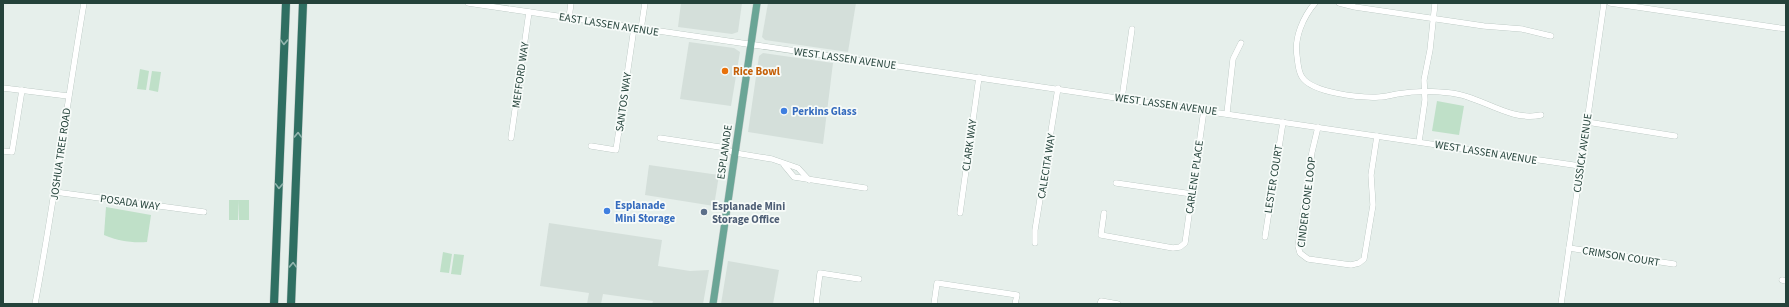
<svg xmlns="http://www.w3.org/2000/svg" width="1789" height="307" font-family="'Source Sans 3',sans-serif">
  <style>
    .built { fill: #d4dfda }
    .green { fill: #bfe0c8 }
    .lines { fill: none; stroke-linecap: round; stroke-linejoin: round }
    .minor-casing { stroke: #a8b8b2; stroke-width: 6 }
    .major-casing { stroke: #c2cac8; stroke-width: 8 }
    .highway-casing { stroke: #c2cac8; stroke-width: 9 }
    .minor { stroke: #fff; stroke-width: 5.5 }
    .major { stroke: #6aa596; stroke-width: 7 }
    .highway { stroke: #2f6f62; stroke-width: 8 }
    .oneway { stroke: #93b5ae }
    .food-dot { fill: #e8710a; stroke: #f7fbf9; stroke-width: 1.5 }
    .shop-dot { fill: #3f7fe0; stroke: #f7fbf9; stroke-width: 1.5 }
    .service-dot { fill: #5c6f8a; stroke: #f7fbf9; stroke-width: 1.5 }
    .labels { text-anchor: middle; stroke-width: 3.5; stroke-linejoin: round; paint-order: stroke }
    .street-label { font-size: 11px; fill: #24423a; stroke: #f7fbf9 }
    .food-label { font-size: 11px; font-weight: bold; fill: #c56008; stroke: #f7fbf9; text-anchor: start }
    .shop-label { font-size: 11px; font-weight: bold; fill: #366cbe; stroke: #f7fbf9; text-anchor: start }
    .service-label { font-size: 11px; font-weight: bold; fill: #4e5e75; stroke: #f7fbf9; text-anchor: start }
  </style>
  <rect width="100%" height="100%" fill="#e6efeb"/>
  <!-- built -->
  <g class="built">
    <path d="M681,3H742L738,32L732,34L678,27Z"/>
    <path d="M768,3H856L848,52L765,40L762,37Z"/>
    <path d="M689,42L734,48L740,52L731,106L680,99Z"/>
    <path d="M763,53L833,63L823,144L748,132L759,56Z"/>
    <path d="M649,165L719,175L714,206L645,195Z"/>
    <path d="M549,223L662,240L658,266L690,271L709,270L703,304H652L653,301L603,294L601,304H587L589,293L540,286Z"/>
    <path d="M728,261L779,270L773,304H721Z"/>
  </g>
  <!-- green -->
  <g class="green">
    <path d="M140,69L149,71L146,90L137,89Z"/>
    <path d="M152,71L161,72L158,92L149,90Z"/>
    <path d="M1437,101L1464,106L1459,135L1432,131Z"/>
    <path d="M229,200H239L238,220H229Z"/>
    <rect x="239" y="200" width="10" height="20"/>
    <path d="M106,207L151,215L147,242C131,243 118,241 104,235Z"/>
    <path d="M443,252L452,254L449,273L440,272Z"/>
    <path d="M454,254L464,255L461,275L451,274Z"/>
  </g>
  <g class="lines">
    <defs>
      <g id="minor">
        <path d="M468,3L1580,166"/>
        <path d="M1315,3C1303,17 1294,38 1297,56C1298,63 1298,71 1302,77C1312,93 1361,98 1379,97C1385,97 1391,95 1397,94C1414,91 1434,91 1451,93C1481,96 1509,122 1541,115"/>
        <path d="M1339,3L1355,7L1484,26L1522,29L1551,36"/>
        <path d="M1610,3L1786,29"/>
        <path d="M569,18L571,3"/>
        <path d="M641,29L645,3"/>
        <path d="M3,88L68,96"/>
        <path d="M1122,98L1132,29"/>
        <path d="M1227,113L1233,59L1241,43"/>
        <path d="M1587,122L1675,136"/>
        <path d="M1318,127L1312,152L1298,246L1300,253L1308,259L1351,265L1359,263L1364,259L1373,205L1371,175L1377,136"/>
        <path d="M511,138L529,12"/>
        <path d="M660,138L720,147L735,153L772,159L798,168L809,180"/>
        <path d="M1419,142L1425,100L1424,80L1430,50L1435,3"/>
        <path d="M591,146L616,150L634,28"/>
        <path d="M3,151L12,152L22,90"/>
        <path d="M784,165L794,177L865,188"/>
        <path d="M1116,183L1192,194"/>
        <path d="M55,192L204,212"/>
        <path d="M960,213L979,77"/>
        <path d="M1104,213L1101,235L1173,248L1180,247L1185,243L1204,110"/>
        <path d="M1265,237L1283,122"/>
        <path d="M1035,243V230L1058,88"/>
        <path d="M1569,248L1674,264"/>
        <path d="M1782,280L1786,281"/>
        <path d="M35,304C54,204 67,103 84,3"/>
        <path d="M816,304L820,273L859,279"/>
        <path d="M934,304L937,283L1017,295L1015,304"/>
        <path d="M1100,304L1101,301L1118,304"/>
        <path d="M1561,304L1604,3"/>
      </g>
      <path id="major" d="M713,304L757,3"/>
      <g id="highway">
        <path d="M274,304L286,3"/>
        <path d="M291,304L303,3"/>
      </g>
    </defs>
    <!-- minor casing -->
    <use href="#minor" class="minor-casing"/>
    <!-- major casing -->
    <use href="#major" class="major-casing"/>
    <!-- highway casing -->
    <use href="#highway" class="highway-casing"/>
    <!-- minor -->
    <use href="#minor" class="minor"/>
    <!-- major -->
    <use href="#major" class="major"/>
    <!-- highway -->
    <use href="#highway" class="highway"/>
  </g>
  <!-- one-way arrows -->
  <defs><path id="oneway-chevron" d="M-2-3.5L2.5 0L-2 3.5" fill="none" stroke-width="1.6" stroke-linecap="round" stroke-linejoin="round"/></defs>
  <g class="oneway">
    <use href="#oneway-chevron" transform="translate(284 42) rotate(92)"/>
    <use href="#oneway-chevron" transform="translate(298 135) rotate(-88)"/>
    <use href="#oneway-chevron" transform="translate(279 186) rotate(92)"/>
    <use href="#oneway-chevron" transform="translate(293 265) rotate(-88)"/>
  </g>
  <!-- markers -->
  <circle class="food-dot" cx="725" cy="71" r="4"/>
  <g class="shop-dot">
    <circle cx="784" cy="111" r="4"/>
    <circle cx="607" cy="211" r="4"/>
  </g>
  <circle class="service-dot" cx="704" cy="212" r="4"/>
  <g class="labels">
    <!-- street labels -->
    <g class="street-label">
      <text transform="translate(609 24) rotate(9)" y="4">EAST LASSEN AVENUE</text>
      <text transform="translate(845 58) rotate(8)" y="4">WEST LASSEN AVENUE</text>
      <text transform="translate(520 75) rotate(-82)" y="4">MEFFORD WAY</text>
      <text transform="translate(623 102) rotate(-82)" y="4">SANTOS WAY</text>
      <text transform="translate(1166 104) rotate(8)" y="4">WEST LASSEN AVENUE</text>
      <text transform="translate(969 145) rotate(-82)" y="4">CLARK WAY</text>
      <text transform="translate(724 152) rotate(-82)" y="4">ESPLANADE</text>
      <text transform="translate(1486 152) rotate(9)" y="4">WEST LASSEN AVENUE</text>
      <text transform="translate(1582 153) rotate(-82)" y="4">CUSSICK AVENUE</text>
      <text transform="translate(60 154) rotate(-82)" y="4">JOSHUA TREE ROAD</text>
      <text transform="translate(1046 166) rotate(-81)" y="4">CALECITA WAY</text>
      <text transform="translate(1194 177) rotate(-82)" y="4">CARLENE PLACE</text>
      <text transform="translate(1273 179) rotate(-81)" y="4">LESTER COURT</text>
      <text transform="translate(130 202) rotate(8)" y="4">POSADA WAY</text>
      <text transform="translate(1306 202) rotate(-83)" y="4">CINDER CONE LOOP</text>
      <text transform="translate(1621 256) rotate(9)" y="4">CRIMSON COURT</text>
    </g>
    <!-- food labels -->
    <g class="food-label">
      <text x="733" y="75">Rice Bowl</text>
    </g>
    <!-- shop labels -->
    <g class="shop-label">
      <text x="792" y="115">Perkins Glass</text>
      <text x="615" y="209">Esplanade<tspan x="615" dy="13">Mini Storage</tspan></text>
    </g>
    <!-- service labels -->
    <g class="service-label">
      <text x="712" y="210">Esplanade Mini<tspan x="712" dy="13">Storage Office</tspan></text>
    </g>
  </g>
  <!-- border -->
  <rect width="1789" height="307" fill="none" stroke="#24423a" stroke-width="8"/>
</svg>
